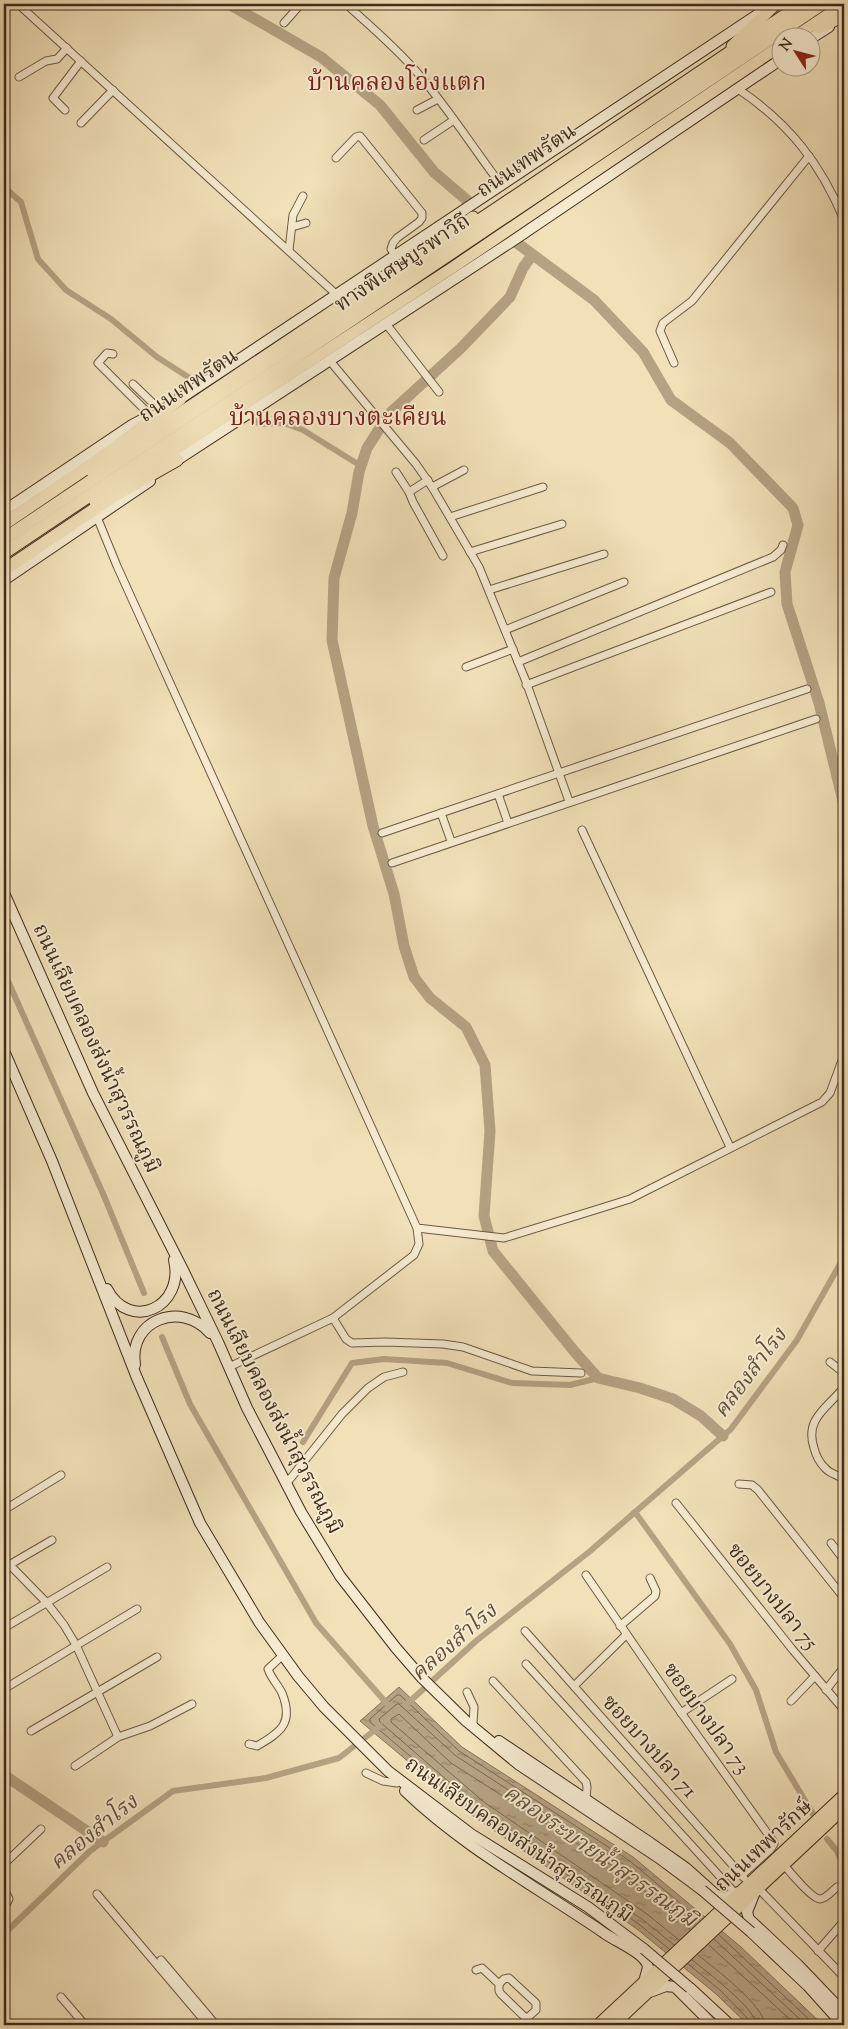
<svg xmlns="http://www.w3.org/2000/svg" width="848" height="2029" font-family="'Sorts Mill Goudy','Noto Serif Thai',serif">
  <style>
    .water { fill: url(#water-ripples); stroke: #86725a }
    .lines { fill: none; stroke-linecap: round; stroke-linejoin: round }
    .shore { stroke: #7a6650; stroke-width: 1 }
    .canal { stroke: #b5a283; stroke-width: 6 }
    .river { stroke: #b5a283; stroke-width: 11 }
    .minor-casing { stroke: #6c5843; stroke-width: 9 }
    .secondary-casing { stroke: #402b1c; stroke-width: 12 }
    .primary-casing { stroke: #402b1c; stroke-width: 13 }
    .trunk-casing { stroke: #402b1c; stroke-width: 13 }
    .motorway-casing { stroke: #402b1c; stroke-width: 14 }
    .minor { stroke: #f6ebd1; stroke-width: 7 }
    .secondary { stroke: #f6ebd1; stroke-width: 10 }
    .primary { stroke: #f1e0b8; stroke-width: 11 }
    .trunk { stroke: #f1e0b8; stroke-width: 11 }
    .motorway { stroke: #f1e0b8; stroke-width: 12 }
    .secondary-bridge-casing { stroke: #402b1c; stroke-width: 12; stroke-linecap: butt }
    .secondary-bridge { stroke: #f6ebd1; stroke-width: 10 }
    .labels { text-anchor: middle; stroke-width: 4; stroke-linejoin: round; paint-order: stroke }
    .street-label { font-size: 21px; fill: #402b1c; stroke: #f6ebd1 }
    .water-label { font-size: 22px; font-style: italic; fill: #634f3b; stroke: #f6ebd1 }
    .quarter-label { font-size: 24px; fill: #7a1f14; stroke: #f6ebd1 }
  </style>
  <defs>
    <pattern id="water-ripples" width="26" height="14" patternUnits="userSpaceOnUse" patternTransform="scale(1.25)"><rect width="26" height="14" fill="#b5a283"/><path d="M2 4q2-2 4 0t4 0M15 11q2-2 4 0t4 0" fill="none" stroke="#95846a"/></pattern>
  </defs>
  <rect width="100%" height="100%" fill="#f1e0b8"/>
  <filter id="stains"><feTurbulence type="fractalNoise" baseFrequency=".004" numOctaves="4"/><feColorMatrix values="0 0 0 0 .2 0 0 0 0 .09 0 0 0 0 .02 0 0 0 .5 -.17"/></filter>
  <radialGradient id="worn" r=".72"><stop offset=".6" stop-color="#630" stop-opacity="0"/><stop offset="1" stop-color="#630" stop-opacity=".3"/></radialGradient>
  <!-- water -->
  <path class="water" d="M399,1687L462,1747L633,1857L741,1947L823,2025H748L716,1994L637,1929L473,1816L360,1721Z"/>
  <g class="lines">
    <!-- shore -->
    <g class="shore">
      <path d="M719,1935L815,2025"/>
      <path d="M714,1939L806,2025"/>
      <path d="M679,1940L647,1914L484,1802L391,1722V1719L399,1714L451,1763L622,1872L690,1929"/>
      <path d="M674,1945L643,1920L479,1808L380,1722L379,1719L397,1704H399L456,1756L626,1866L696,1924"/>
      <path d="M709,1945L796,2025"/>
      <path d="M669,1949L640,1925L476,1812L370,1722V1719L397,1695H400L459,1751L630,1861L700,1920"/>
      <path d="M698,1955C714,1968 764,2005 765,2025"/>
      <path d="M692,1960C706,1971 756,2009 757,2025"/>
      <path d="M688,1964L720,1990L749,2020L751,2025"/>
    </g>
    <!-- canal -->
    <g class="canal">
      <path d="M4,187L21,202L38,259L66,290L111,319L157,357L213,393"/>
      <path d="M244,414L260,424L284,423L303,430L361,466"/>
      <path d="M4,972L104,1196L144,1293"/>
      <path d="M162,1337L190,1404L316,1623L389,1706"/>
      <path d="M303,1442L352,1363L384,1359L447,1363L512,1383L570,1385L598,1378"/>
      <path d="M635,1512L730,1644L756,1690L776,1752L813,1814"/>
      <path d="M407,1704L476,1641L589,1552L731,1429L797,1340L844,1257"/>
      <path d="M827,1839L837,1851L844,1867"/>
      <path d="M4,1934L90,1851L173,1791L266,1778L339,1758L380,1726"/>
    </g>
    <!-- river -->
    <g class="river">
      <path d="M229,4L321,57L380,105L434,172L469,202"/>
      <path d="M517,243L594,300L643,352L671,400L730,443L793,508L798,525L785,572L787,604L819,703L844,805"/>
      <path d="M532,255L523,268L510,297L461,348L389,414L367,448L359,472L352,513L334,578L332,640L373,826L394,894L404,946L414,977L430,998L466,1027L485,1065L490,1131L484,1216L493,1251L574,1351L598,1378L640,1388L673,1399L701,1416L723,1436"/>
      <path d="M4,1775L103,1842"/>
    </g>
    <defs>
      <g id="minor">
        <path d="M18,4L337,295"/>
        <path d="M346,4C369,25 394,46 415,70C447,106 473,148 502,186"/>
        <path d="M284,23L301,4"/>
        <path d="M19,77L46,61L57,59L67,48"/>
        <path d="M738,89C789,123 821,164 844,220"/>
        <path d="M65,110L53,98L81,61"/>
        <path d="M417,110L438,99"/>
        <path d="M81,123L113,90"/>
        <path d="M424,140L454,120"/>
        <path d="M336,158L356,137L360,136L422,213V218L419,222L397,238L393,243L391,249L396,257"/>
        <path d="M292,227L306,223"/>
        <path d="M289,250L293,215L303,196"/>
        <path d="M387,325L439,392"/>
        <path d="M113,354L107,353L98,363L150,415"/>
        <path d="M330,361L416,464L432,487L479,567L525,679L569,801"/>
        <path d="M674,363L660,331L663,323L692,301L809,156"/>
        <path d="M133,384L160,410"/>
        <path d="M396,472L409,492"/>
        <path d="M428,480L409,492L413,502L443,556"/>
        <path d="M432,487L464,470"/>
        <path d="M97,517L117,566L417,1228L504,1238L595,1210L630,1199L822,1102L830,1093L844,1055"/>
        <path d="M450,517L543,487"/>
        <path d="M470,552L562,524"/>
        <path d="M489,590L604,554"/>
        <path d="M505,630L624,582"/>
        <path d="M518,662L773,557L781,550L783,545"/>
        <path d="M466,667L513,649"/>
        <path d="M526,685L771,592"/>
        <path d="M498,794L508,823"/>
        <path d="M441,813L451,841"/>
        <path d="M582,830L730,1147"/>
        <path d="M382,833L807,689"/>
        <path d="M392,863L816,719"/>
        <path d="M333,1318L346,1339L352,1343L385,1342L443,1344L463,1347L532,1371L581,1373"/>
        <path d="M830,1362L844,1373"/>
        <path d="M229,1367L333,1318L414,1255L419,1244L417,1228"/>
        <path d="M844,1387C829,1407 804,1418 814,1448C816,1456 819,1462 825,1468C831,1475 838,1474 844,1480"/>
        <path d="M286,1484L342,1414L368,1388L384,1377L403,1372"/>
        <path d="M739,1484L752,1485L758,1490L844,1598"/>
        <path d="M676,1503L792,1649L844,1710"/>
        <path d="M4,1510L61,1475"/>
        <path d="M831,1543L844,1560"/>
        <path d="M4,1559L47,1603L64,1625L76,1645L118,1737"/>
        <path d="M4,1568L52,1540"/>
        <path d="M586,1575L672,1700L773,1841L774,1844L770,1850L742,1875"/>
        <path d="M620,1626L655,1596L656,1591L650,1578"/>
        <path d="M4,1628L107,1567"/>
        <path d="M525,1631L744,1878"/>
        <path d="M526,1664L735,1893"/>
        <path d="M493,1681L586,1782L587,1787L586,1799"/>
        <path d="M574,1686L626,1635"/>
        <path d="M4,1689L137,1609"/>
        <path d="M826,1690L844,1667"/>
        <path d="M467,1692L474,1707L473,1724"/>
        <path d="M791,1701L815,1676"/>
        <path d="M681,1713L732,1679"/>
        <path d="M31,1731L157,1657"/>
        <path d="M249,1744L257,1746C281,1732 294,1723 282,1693C278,1685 271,1678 268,1669L283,1655"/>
        <path d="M75,1766L118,1737L150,1726L192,1704"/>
        <path d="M366,1773L383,1781L397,1783"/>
        <path d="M4,1864L41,1829"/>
        <path d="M784,1865C790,1872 812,1899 820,1899C826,1899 833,1890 837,1887"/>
        <path d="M4,1889L9,1899L4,1908"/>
        <path d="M759,1889L844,1977"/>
        <path d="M97,1894L208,2025"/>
        <path d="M818,1951L844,1921"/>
        <path d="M161,1960L216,2025"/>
        <path d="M476,1970L482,1968L499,1984V1991L501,1994L533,2025"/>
        <path d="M499,1984L504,1979L509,1978L536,2003V2010L526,2019"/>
        <path d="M61,1997L85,2025"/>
      </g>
      <g id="secondary">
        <path d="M810,39L829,27"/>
        <path d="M175,402L766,9"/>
        <path d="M171,464L514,240L780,60"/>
        <path d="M4,511L132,425L151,415"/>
        <path d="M4,580L150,481"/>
        <path d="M4,893L93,1093L183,1270L218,1342L247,1408L301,1512L340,1576L396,1648L422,1678L466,1721L518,1764L659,1858L702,1890"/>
        <path d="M4,1051L52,1161L137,1378L200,1523L259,1622L298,1676L324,1707L388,1771L471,1834L588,1907L644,1949"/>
        <path d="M107,1289C130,1333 185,1307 174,1260"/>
        <path d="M135,1365C128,1320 181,1300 210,1333"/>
        <path d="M499,1741L649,1842L686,1868L715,1894L724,1898L738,1892"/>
        <path d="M405,1791C464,1848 537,1887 604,1933C616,1942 646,1953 648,1967L644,1982"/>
        <path d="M755,1892L747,1912L749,1919L798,1965L844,2013"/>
        <path d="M751,1932L808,1986L843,2025"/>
        <path d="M690,1988L730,2025"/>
        <path d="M650,1992L666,1986L675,1987L713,2025"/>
      </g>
      <g id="primary">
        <path d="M598,2025L844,1795"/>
        <path d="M613,2025L844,1808"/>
      </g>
      <g id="trunk">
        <path d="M819,28L844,16"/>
        <path d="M793,38L844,4"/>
        <path d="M732,46L776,4"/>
        <path d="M92,472L473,217"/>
        <path d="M95,502L452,268L780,46"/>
      </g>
      <g id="motorway">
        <path d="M4,524L94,463L180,399"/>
        <path d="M4,539L802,4"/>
        <path d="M4,553L822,4"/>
        <path d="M4,570L117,494L177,460"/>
      </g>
    </defs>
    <!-- minor casing -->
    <use href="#minor" class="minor-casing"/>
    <!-- secondary casing -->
    <use href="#secondary" class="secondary-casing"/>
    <!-- primary casing -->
    <use href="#primary" class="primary-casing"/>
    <!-- trunk casing -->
    <use href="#trunk" class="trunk-casing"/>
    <!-- motorway casing -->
    <use href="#motorway" class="motorway-casing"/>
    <!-- minor -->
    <use href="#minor" class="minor"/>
    <!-- secondary -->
    <use href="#secondary" class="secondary"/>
    <!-- primary -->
    <use href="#primary" class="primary"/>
    <!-- trunk -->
    <use href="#trunk" class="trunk"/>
    <!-- motorway -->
    <use href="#motorway" class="motorway"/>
    <defs>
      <g id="secondary-bridge">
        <path d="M702,1890L751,1932"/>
        <path d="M644,1949L690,1988"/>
      </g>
    </defs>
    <!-- secondary-bridge casing -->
    <use href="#secondary-bridge" class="secondary-bridge-casing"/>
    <!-- secondary-bridge -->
    <use href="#secondary-bridge" class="secondary-bridge"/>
  </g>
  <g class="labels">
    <!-- street labels -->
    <g class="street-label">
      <text transform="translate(526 160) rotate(-34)" y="7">ถนนเทพรัตน</text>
      <text transform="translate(402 262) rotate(-34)" y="7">ทางพิเศษบูรพาวิถี</text>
      <text transform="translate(188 385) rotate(-34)" y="7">ถนนเทพรัตน</text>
      <text transform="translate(97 1048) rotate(65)" y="7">ถนนเลียบคลองส่งน้ำสุวรรณภูมิ</text>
      <text transform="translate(275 1411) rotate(63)" y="7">ถนนเลียบคลองส่งน้ำสุวรรณภูมิ</text>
      <text transform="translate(773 1596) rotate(51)" y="7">ซอยบางปลา 75</text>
      <text transform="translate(707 1718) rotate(54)" y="7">ซอยบางปลา 73</text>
      <text transform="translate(650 1746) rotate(48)" y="7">ซอยบางปลา 71</text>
      <text transform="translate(519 1839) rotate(35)" y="7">ถนนเลียบคลองส่งน้ำสุวรรณภูมิ</text>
      <text transform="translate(763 1845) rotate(-43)" y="7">ถนนเทพารักษ์</text>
    </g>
    <!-- water labels -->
    <g class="water-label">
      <text transform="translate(749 1372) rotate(-53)" y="8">คลองสำโรง</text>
      <text transform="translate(453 1641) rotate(-41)" y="8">คลองสำโรง</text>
      <text transform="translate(93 1831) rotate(-39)" y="8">คลองสำโรง</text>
      <text transform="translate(601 1855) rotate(35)" y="8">คลองระบายน้ำสุวรรณภูมิ</text>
    </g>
    <!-- quarter labels -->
    <g class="quarter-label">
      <text x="397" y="90">บ้านคลองโอ่งแตก</text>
      <text x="338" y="425">บ้านคลองบางตะเคียน</text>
    </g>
  </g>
  <!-- margin -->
  <rect width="848" height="2029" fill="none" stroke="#f1e0b8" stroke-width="20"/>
  <rect x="5" y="5" width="838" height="2019" fill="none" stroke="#402b1c" stroke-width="2.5"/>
  <rect x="10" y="10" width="828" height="2009" fill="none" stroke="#402b1c"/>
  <!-- north arrow -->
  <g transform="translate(796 52) rotate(306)"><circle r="24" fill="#f6ebd1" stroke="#ad9e89"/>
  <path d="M0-4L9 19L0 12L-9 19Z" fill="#8f2418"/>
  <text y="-8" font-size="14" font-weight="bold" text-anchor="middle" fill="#402b1c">N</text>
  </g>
  <rect width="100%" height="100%" filter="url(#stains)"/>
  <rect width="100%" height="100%" fill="url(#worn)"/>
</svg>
